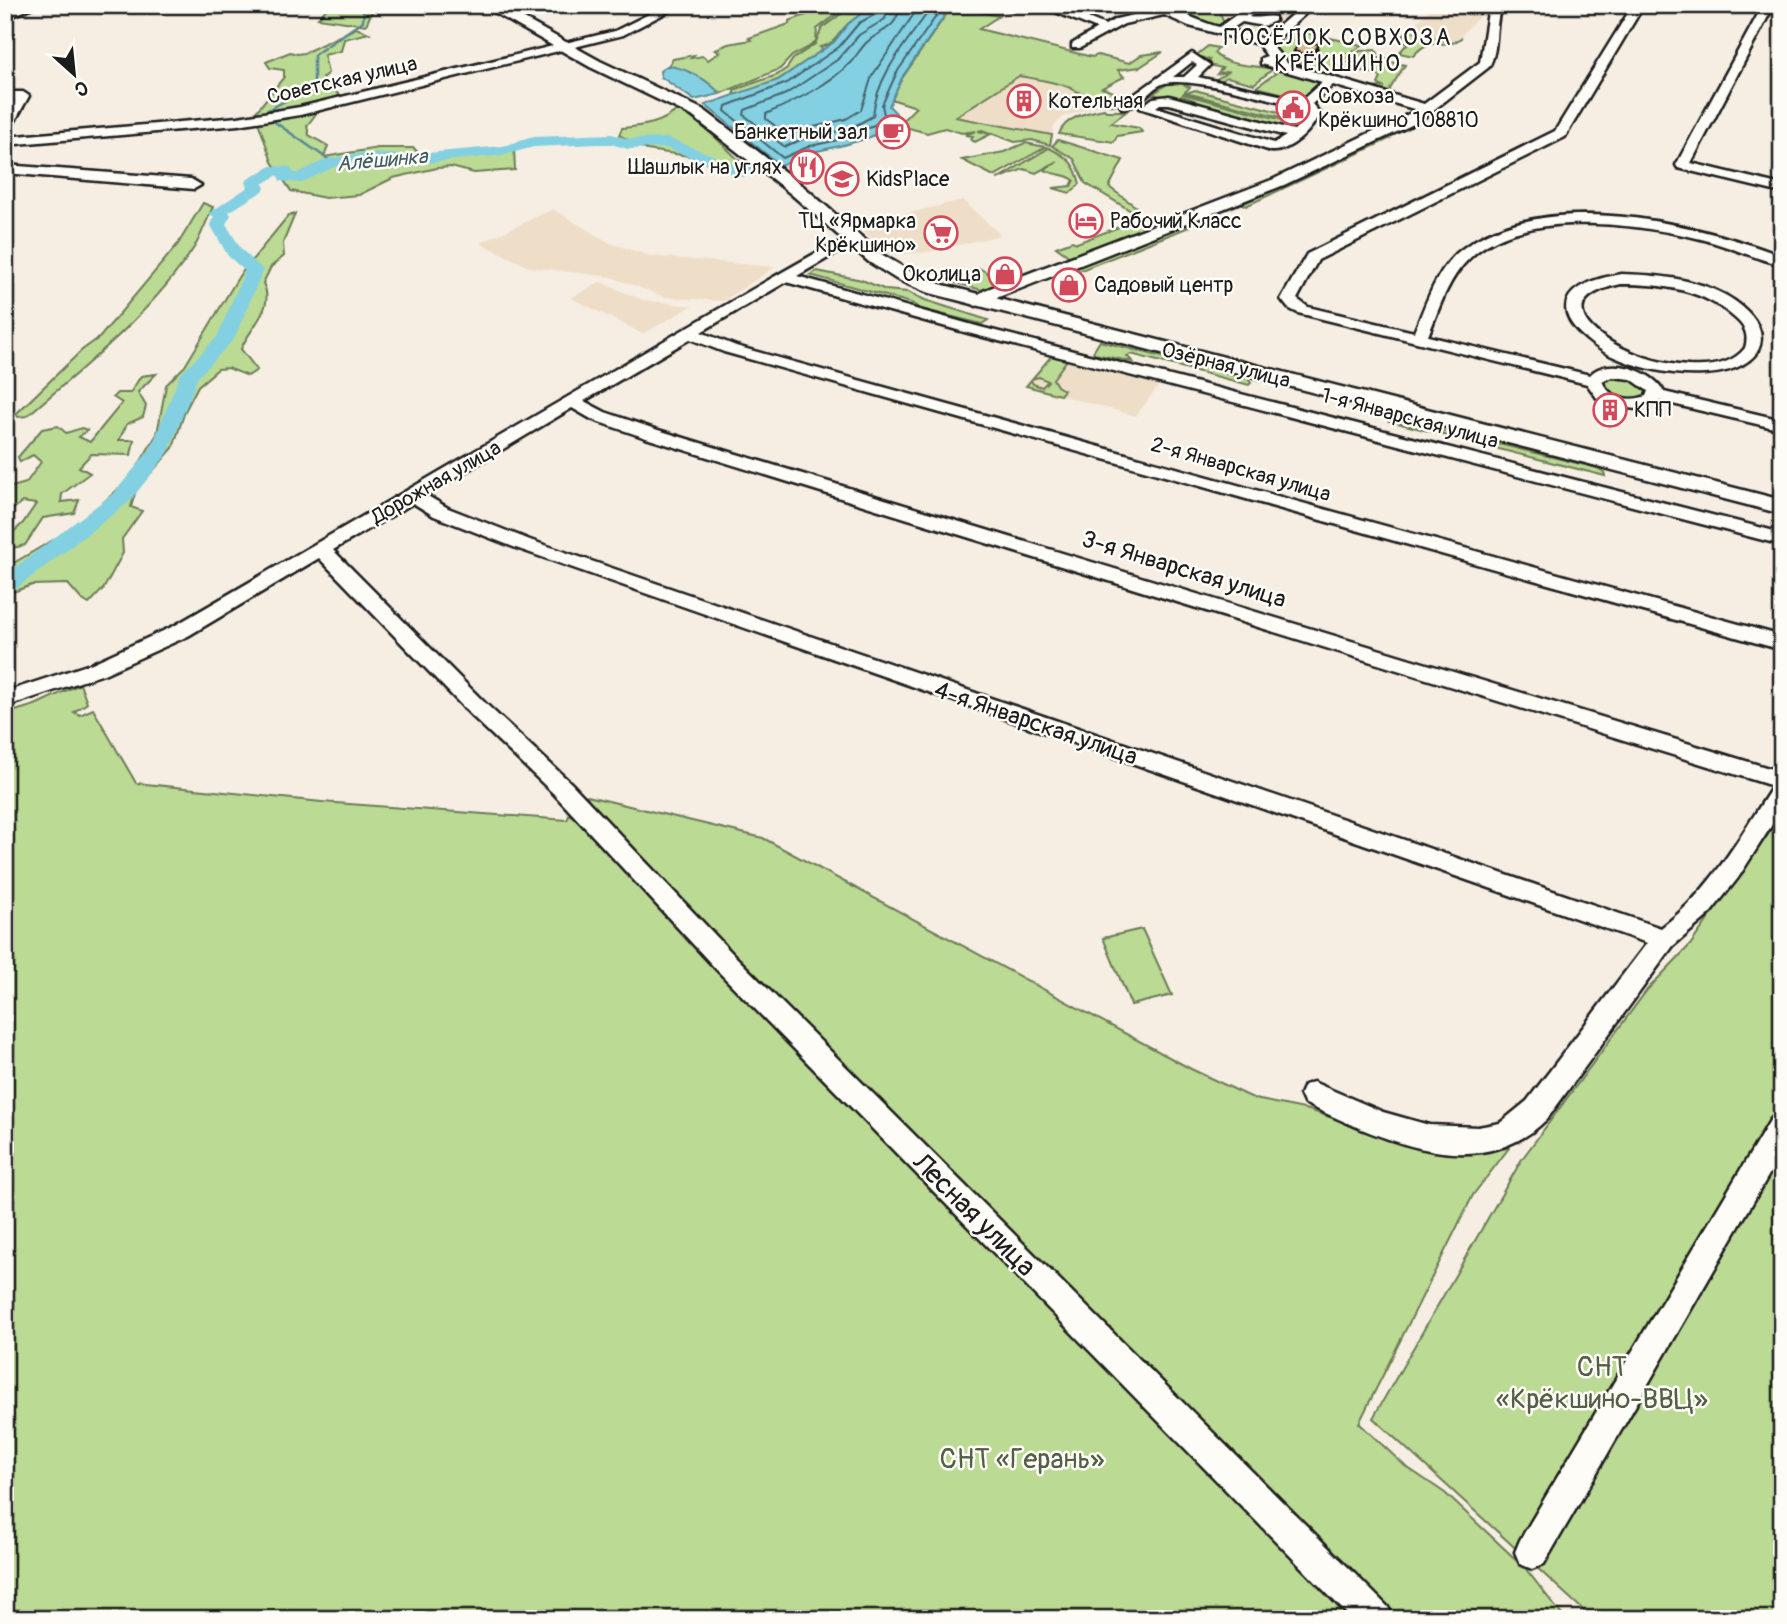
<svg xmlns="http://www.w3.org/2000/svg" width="1787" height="1624" font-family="Pangolin,sans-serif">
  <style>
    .built { fill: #eedec8 }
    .green { fill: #bbda93; stroke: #6c7b58; stroke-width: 2 }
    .water { fill: #83d0e2; stroke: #5a8893; stroke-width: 2 }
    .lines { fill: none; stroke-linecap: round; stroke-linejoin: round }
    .shore { stroke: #45646b; stroke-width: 2 }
    .stream { stroke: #5a8893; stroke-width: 2.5 }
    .river { fill: #83d0e2; fill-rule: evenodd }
    .minor-casing { stroke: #1c1c1c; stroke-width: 5 }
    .major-casing { stroke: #1c1c1c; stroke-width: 5 }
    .minor { fill: #fdfcf7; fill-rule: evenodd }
    .major { fill: #fdfcf7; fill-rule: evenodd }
    .wall { fill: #bc9e79; stroke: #1c1c1c; stroke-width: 2 }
    .shaded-wall { fill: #998163; stroke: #1c1c1c; stroke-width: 2 }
    .building { fill: #dbb88d; stroke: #1c1c1c; stroke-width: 2 }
    .labels { text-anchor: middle; stroke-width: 5; stroke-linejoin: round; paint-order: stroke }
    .far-street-label { font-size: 21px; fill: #1c1c1c; stroke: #fdfcf7 }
    .far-poi-label { font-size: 21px; fill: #1c1c1c; stroke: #fdfcf7; text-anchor: start }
    .far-water-label { font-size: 21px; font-style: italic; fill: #405b61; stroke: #fdfcf7 }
    .far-quarter-label { font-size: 23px; letter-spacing: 2px; fill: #1c1c1c; stroke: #fdfcf7 }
    .street-label { font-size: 24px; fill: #1c1c1c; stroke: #fdfcf7 }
    .near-street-label { font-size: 28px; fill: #1c1c1c; stroke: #fdfcf7 }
    .near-park-label { font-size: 28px; fill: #545e46; stroke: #fdfcf7 }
  </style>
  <rect width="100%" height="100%" fill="#f6eee2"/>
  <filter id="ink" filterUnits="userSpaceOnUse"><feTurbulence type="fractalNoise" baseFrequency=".0143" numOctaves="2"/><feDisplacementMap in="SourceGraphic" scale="14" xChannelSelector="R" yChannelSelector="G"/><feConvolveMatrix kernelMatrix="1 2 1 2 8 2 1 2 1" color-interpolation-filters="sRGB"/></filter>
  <g filter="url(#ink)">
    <!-- built -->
    <g class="built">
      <path d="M1202,5H1283L1297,8L1266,39L1199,22Z"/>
      <path d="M1435,5H1490L1454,43L1408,30Z"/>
      <path d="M1019,75L1067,87L1098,106L1063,117L1054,126L1052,135L954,118Z"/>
      <path d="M962,200L1001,235L929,252L889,255L858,226Z"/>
      <path d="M553,209L608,242L650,256L775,267L723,301L665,297L611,277L529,267L480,243Z"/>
      <path d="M600,282L643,300L692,306L643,334L571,298Z"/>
      <path d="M1054,353L1163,380L1136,416L1026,386Z"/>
    </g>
    <!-- green -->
    <g class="green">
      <path d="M330,5H375L366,25L318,18Z"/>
      <path d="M834,5H849L817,29L816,41L809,47L792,56L780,69L722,93L668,66L673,59L694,55L691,58L703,56L708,60L720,52L715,50L728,44L751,40L749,38L789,24V21Z"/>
      <path d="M853,5H882C870,10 860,14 850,22C838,32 836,45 820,47L823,50L778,80L741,95L737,96L734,93V90L777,75L787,68L793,59L815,44L822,28Z"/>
      <path d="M1202,5H1236L1220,12L1224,24L1217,27L1180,15Z"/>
      <path d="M952,6L999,16L979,29L1092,57L1098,55L1129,63L1141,55L1163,52L1140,67L1118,70L1124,77L1102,88L1134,99C1100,114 1096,99 1068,87C1053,81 1035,79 1019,76L955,117L1052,135L1050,145L1032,140L1015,142L982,130L978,131L991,134L975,142L971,140L973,136L965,135L976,131L962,133L945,128L927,133L898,125L916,107L891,99L894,90Z"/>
      <path d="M356,28L369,33L344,39L341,51L324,55L328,73L322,78L342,98L304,108L318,111L307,126L309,135L328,146L324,157L378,148H414L419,154L437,156L514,148L515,170L474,173L451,167L437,168L393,178L359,195L325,198L291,191L272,162L255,113L284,77V70L270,68L266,62L290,52L297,54L304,53Z"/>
      <path d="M1294,30L1362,45L1350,54L1346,53L1349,55L1327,78L1287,64L1273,48V44H1278L1274,43L1277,41L1289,43L1291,40L1284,39L1287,36L1284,35Z"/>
      <path d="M1408,30L1453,43L1462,37C1443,54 1435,31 1413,56L1399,53L1408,43L1399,40Z"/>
      <path d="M1208,46L1218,48L1214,53C1227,67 1255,65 1273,69L1254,84L1227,77L1222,80H1215L1230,71L1217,74L1222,68L1209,65L1210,60L1195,56Z"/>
      <path d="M1375,50L1378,53L1374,55L1375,58H1387L1391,62L1405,65L1390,89L1391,95L1371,90L1370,88L1383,87L1378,84L1381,78L1376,74L1342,67L1360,51Z"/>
      <path d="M1278,68L1317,80L1323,83L1322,86L1318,85L1302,98L1256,87L1276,73L1274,72Z"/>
      <path d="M1185,83L1184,85L1190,87L1183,94L1287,121L1308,119L1302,124L1294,122L1285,129L1189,104L1194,100L1182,96L1176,100L1153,94L1167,84Z"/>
      <path d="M1195,90L1294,116H1306L1284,118L1186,93Z"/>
      <path d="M679,108L715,137L746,167L743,175L689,156L647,150L619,135L622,128C643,126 663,124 679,108Z"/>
      <path d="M1104,109L1106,111H1127L1111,123L1139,128L1142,132L1117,136L1114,142L1059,134C1065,117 1088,112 1104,109Z"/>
      <path d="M1385,138L1389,139L1246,206L1242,204Z"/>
      <path d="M1058,140L1123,160L1109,187L1139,209L1133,212L1085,183L1074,159L1052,146Z"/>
      <path d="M1025,143L1046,147L994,176L962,160L1004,152Z"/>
      <path d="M1049,148C1068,157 1075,163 1080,184L1070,193L1053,188L1071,186L1074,180C1065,173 1055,176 1045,170L1058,161L1036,173L1024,169L997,179Z"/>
      <path d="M203,203L213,207C207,219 202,234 195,246C152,313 86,365 27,416L18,417L16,414L82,350L100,337L178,244Z"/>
      <path d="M295,214L283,243L284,256L271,267L263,283C276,308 250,327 241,349L257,370L248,376L228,368L218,369L198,386L185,411L173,448L136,490L131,507L142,511L122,539L123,553L104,588L89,604L81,599L68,584L32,585L5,595V568L75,527L131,478L157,434L166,385L185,366L239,276L288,216Z"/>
      <path d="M1137,220L1149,226L1070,257L1056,247L1072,241L1077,243Z"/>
      <path d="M1181,224L1189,227L1064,277L1061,275L1062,271Z"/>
      <path d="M979,268L1000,280H1010L982,290L948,281L949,276L957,280Z"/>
      <path d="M817,271L862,280L886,290L908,292L925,300L988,320L982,324L921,309L911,303L810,275Z"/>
      <path d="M1100,341L1248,379L1251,383L1249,385L1131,354L1127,356L1133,362L1095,354L1093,352Z"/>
      <path d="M1054,353L1069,357L1053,379L1057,386L1064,390L1060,395L1026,386L1031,380L1033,384L1042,387L1048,381L1039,377L1032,379Z"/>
      <path d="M156,374L138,392L146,406L143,417L127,424L119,440H134L131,455L91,454L79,467L90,473L62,494L61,502L79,500L74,513L43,518L25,545L5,550V540L23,523L36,504L22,502L5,516V489L26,483L41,462L33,455L20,462L18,457L42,429L58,426L66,433L82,428L87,430L79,437L90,442L122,403L113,397L117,393H130L141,376Z"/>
      <path d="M1628,376L1648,387L1650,395C1632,405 1617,398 1601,387L1602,380L1606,377Z"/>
      <path d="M1392,418L1597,468L1604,472L1605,476L1389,421Z"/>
      <path d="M80,684L87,703L74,712L80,715L93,709L136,783L322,802L567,820L579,794L763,838L1191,1069L1255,1099L1309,1110L1415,1146L1472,1152L1509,1148L1473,1195L1359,1423L1405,1466L1445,1493L1525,1568L1565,1619H5V714L35,705Z"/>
      <path d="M1782,815V1619H1593L1373,1418L1522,1159L1647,990L1690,945Z"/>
      <path d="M1142,929L1172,995L1131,1005L1103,938Z"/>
    </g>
    <!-- water -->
    <g class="water">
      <path d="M882,5H952L903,76L889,106L896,113C892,141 827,147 805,154C797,157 790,163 781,166L705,105L778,80L834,42L848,24L862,13Z"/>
      <path d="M667,66C685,67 709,80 720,94L694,100L661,77L660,71Z"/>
    </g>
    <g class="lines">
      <!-- shore -->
      <g class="shore">
        <path d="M881,5L878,13L859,23L839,47L787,83L726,106L725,111L783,158L810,146L852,137L885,119L882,105L897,72L944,5"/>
        <path d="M889,5L885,19L859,35L837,60L786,94L745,110L744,115L785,147L807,137L849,129L873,116C876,74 910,39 933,5"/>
        <path d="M900,5C896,32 881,28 865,44C860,50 856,56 851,62C829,85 795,101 766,114V119L786,134L846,119L861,110L872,76L920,5"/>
      </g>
      <!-- stream -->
      <g class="stream">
        <path d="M299,96L314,91V55L363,21L364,5"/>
        <path d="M268,116V110L289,99"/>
        <path d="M269,118L332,162"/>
      </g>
      <!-- river -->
      <path class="river" d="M612,134L629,139L668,138L743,167L764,164L772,169L770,172L742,177L666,148L628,149L611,144H598L534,147L504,155L406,165L363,163L336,166L301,183L280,181L278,175L263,184L265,188L263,191L229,212L231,215L226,224L241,249L263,270L234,339L198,377L168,453L129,502L13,591L5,593V575L115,492L151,448L180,375L217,337L245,271L228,256L210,224L214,217L209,213L248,187L246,182L248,179L271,166L291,167L293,173H298L327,159L363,153L406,155L503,146L533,137Z"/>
      <defs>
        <g id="minor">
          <path d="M22,5H37L5,20V13Z"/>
          <path d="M667,5H681L623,35L300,115L238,125L5,145V137L238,117L300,107L615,31Z"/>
          <path d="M1007,5H1021L1011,10L1007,9Z"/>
          <path d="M1038,5H1054L1078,14L1095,5H1109L1088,18L1105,25L1116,19L1155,10L1148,5C1172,5 1195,21 1219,27L1250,5H1263L1249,17C1259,19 1267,15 1275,17V21L1263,26L1242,22L1230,30L1264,39L1303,5H1315L1271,45L1288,64L1424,104L1480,62L1488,12L1491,5H1502C1493,25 1500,47 1489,67L1418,122L1284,185L976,306L968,301L985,290L1274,179L1417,110L1333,85L1312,104L1319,112C1315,129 1289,153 1271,151L1140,108L1153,98L1169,96L1294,130L1303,121L1307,113L1301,107C1272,100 1187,75 1162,84C1148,90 1138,110 1122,108L1120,105L1192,53L1210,65L1198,77L1302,100L1322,82L1261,64V58L1267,56L1258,44L1189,26L1164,15L1124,24L1080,48H1072V44L1097,29ZM1192,62L1197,65L1184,77H1173ZM1160,104H1169L1286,136L1274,143L1156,107Z"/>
          <path d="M1633,5H1644L1565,137L1318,260L1297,299L1308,307L1414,332C1426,305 1436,268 1462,249C1545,187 1693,222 1782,256V265C1756,259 1731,247 1705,240C1639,224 1515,205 1464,264C1446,284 1438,312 1428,336L1590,375C1608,355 1654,371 1664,392L1782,420V430L1660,401L1637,409L1619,407L1597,398L1587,384L1298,313L1288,308L1281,299L1307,254L1555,131ZM1612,377L1631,379L1648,391L1646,396C1630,402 1609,399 1602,381Z"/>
          <path d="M1763,5H1774L1691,163L1782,185V193L1678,168L1676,165Z"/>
          <path d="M5,92H23L29,96L11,128L5,132V116L15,100H5Z"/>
          <path d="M5,165L191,179L201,185L194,189L5,173Z"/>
          <path d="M857,238L862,239L864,242L862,245L833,255L797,276L980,327L1782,533V545L968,333L786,282L701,332L736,346L1782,636V650L724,352L690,339L584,401L605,412L658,430L1782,772V809L1738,878L1708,916L1673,946L1547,1119C1478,1188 1377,1137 1304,1103L1300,1094L1304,1085L1313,1082L1383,1112L1429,1125L1478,1127L1500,1123L1527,1101L1647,943L516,548L434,516L413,503L333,550L486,704L571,783L733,954L1388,1607L1393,1619H1352L715,968L555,795L470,714L319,558L188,636L104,674L5,707V692L90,664L174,626L779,274L823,249ZM572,408L593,420L646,438L1773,786C1740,836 1711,891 1661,928L530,540L448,508L426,495Z"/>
          <path d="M1621,274C1656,275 1694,278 1725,295C1782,327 1768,370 1705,374C1675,376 1640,369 1612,356C1589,345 1543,310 1580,287C1593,279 1607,277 1621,274ZM1621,284C1662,284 1704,289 1736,319C1745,327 1749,335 1745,348C1702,406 1499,310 1621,284Z"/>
          <path d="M1782,1114V1152L1544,1564L1532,1569L1520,1564L1515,1552L1520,1540L1772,1117Z"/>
        </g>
        <path id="major" d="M481,5H499L600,61L704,110L803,186L881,254L910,271L940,284L1782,500V514L926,292L896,279L869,262L791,194L692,116L590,67Z"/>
      </defs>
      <!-- minor casing -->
      <use href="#minor" class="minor-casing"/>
      <!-- major casing -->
      <use href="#major" class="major-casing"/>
      <!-- minor -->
      <use href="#minor" class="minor"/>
      <!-- major -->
      <use href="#major" class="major"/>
    </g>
    <!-- wall -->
    <g class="wall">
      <path d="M1257,5H1284L1283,9L1275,14L1255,15Z"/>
      <path d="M1294,51L1316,54L1309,67L1292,62Z"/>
    </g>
    <!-- shaded-wall -->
    <g class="shaded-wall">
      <path d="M1277,5H1284L1283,9L1275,14Z"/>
      <path d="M1319,44L1316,54L1309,67L1312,56Z"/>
    </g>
    <!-- building -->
    <path class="building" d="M1300,41L1319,44L1312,56L1294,51Z"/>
  </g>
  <!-- icons -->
  <defs>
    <symbol id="building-ring" viewBox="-11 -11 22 22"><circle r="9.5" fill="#fdfcf7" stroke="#d1495b" stroke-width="1.5"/><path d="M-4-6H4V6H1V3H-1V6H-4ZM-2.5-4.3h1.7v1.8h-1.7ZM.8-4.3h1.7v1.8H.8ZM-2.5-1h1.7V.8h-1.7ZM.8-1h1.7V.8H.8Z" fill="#d1495b"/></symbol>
    <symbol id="civic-ring" viewBox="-11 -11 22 22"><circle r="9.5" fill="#fdfcf7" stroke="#d1495b" stroke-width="1.5"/><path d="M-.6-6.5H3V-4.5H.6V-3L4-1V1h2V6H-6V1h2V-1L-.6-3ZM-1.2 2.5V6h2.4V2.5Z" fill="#d1495b"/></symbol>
    <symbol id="cafe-ring" viewBox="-11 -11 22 22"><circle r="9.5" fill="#fdfcf7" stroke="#d1495b" stroke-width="1.5"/><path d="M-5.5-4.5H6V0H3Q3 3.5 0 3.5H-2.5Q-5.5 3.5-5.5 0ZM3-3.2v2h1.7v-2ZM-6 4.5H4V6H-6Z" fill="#d1495b"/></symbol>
    <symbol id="restaurant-ring" viewBox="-11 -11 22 22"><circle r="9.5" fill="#fdfcf7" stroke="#d1495b" stroke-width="1.5"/><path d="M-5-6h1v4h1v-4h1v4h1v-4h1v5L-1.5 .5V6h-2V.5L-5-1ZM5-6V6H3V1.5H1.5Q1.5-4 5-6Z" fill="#d1495b"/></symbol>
    <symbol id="school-ring" viewBox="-11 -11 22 22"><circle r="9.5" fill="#fdfcf7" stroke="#d1495b" stroke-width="1.5"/><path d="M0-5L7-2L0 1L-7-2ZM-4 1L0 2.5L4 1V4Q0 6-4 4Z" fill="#d1495b"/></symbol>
    <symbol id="hotel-ring" viewBox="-11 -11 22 22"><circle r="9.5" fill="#fdfcf7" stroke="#d1495b" stroke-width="1.5"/><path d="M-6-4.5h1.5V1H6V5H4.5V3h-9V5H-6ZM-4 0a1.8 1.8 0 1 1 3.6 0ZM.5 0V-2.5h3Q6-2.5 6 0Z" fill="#d1495b"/></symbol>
    <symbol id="supermarket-ring" viewBox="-11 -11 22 22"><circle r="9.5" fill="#fdfcf7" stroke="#d1495b" stroke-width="1.5"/><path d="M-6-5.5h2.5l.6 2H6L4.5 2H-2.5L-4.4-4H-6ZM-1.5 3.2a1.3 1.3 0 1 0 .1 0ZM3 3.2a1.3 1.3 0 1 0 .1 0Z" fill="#d1495b"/></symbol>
    <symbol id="shop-ring" viewBox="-11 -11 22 22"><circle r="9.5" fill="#fdfcf7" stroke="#d1495b" stroke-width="1.5"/><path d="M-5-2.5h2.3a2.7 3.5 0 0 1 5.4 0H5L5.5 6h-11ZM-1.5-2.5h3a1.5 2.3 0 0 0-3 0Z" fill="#d1495b"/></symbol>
  </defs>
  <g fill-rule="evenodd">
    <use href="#building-ring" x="1005" y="82" width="38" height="38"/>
    <use href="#civic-ring" x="1274" y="89" width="38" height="38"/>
    <use href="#cafe-ring" x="874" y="113" width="38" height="38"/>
    <use href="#restaurant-ring" x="788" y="148" width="38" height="38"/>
    <use href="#school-ring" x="823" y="160" width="38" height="38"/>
    <use href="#hotel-ring" x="1067" y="202" width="38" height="38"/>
    <use href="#supermarket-ring" x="922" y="214" width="38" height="38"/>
    <use href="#shop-ring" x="986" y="255" width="38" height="38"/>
    <use href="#shop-ring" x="1050" y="266" width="38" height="38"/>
    <use href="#building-ring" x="1591" y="391" width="38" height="38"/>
  </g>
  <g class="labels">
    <!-- far-street labels -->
    <g class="far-street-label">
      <text transform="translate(342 80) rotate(-13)" y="7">Советская улица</text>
      <text transform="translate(1226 365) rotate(14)" y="7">Озёрная улица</text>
      <text transform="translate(1410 418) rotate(15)" y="7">1-я Январская улица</text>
      <text transform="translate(1241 469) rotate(16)" y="7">2-я Январская улица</text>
      <text transform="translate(436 482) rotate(-30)" y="7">Дорожная улица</text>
    </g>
    <!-- far-poi labels -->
    <g class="far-poi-label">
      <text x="1318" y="103">Совхоза<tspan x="1318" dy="24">Крёкшино 108810</tspan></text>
      <text x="1048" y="108">Котельная</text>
      <text x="868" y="139" text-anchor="end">Банкетный зал</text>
      <text x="782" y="174" text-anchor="end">Шашлык на углях</text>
      <text x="866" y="186">KidsPlace</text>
      <text x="916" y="228" text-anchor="end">ТЦ «Ярмарка<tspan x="916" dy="24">Крёкшино»</tspan></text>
      <text x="1110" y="228">Рабочий Класс</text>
      <text x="981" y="281" text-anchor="end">Околица</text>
      <text x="1094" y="292">Садовый центр</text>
      <text x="1634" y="417">КПП</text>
    </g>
    <!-- far-water labels -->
    <g class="far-water-label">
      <text transform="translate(382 160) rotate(-5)" y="7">Алёшинка</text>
    </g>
    <!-- far-quarter labels -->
    <g class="far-quarter-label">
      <text x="1338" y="45">ПОСЁЛОК СОВХОЗА<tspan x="1338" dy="26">КРЁКШИНО</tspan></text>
    </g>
    <!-- street labels -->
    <g class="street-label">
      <text transform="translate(1184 569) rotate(17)" y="8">3-я Январская улица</text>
      <text transform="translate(1036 723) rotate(19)" y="8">4-я Январская улица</text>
    </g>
    <!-- near-street labels -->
    <g class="near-street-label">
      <text transform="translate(975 1214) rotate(45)" y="10">Лесная улица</text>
    </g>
    <!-- near-park labels -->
    <g class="near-park-label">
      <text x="1602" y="1376">СНТ<tspan x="1602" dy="32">«Крёкшино-ВВЦ»</tspan></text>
      <text x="1022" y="1468">СНТ «Герань»</text>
    </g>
  </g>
  <!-- margin -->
  <rect width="1787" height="1624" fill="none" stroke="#fdfcf7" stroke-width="28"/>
  <rect x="14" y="14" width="1759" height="1596" fill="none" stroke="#1c1c1c" stroke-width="2.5" filter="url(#ink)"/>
  <!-- north arrow -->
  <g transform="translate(74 74) rotate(153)" stroke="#fdfcf7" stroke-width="5" paint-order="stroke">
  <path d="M0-5L12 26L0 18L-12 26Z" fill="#1c1c1c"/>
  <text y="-10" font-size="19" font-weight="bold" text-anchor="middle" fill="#1c1c1c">С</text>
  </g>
</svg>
